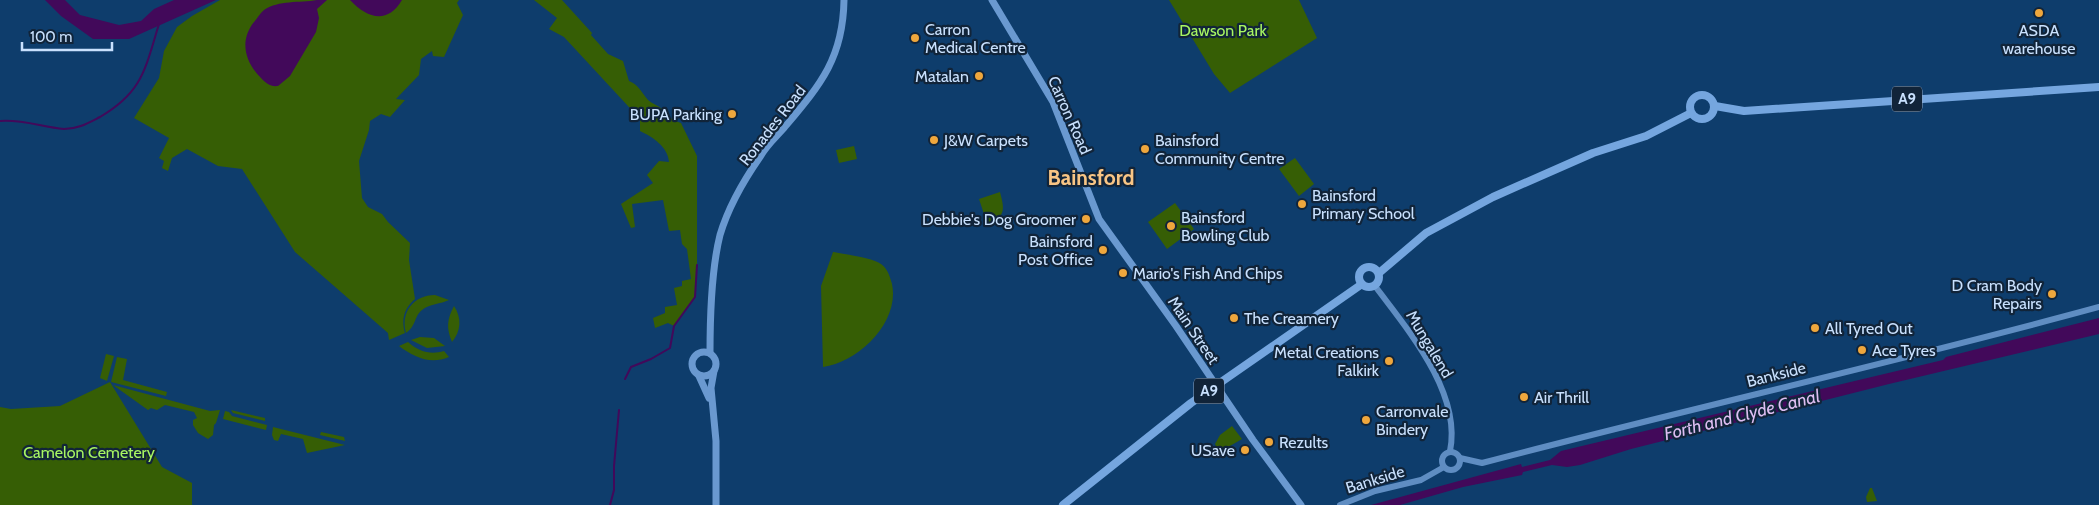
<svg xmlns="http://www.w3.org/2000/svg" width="2099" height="505" font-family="Cabin,sans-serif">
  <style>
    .green { fill: #365e05 }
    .water { fill: #42095a }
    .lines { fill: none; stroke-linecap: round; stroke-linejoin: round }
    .stream { stroke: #42095a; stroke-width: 2 }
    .tertiary { stroke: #5f8dc2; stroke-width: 6 }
    .secondary { stroke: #6a99d0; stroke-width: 7 }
    .primary { stroke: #75a6df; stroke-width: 8 }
    .poi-dot { fill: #efa73d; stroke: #112439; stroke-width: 2 }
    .labels { text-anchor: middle; stroke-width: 4.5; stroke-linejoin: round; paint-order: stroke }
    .shield { fill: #112439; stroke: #92a8c3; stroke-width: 1 }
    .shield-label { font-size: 15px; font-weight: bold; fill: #c9e1fe }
    .poi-label { font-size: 16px; fill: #c9e1fe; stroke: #112439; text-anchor: start }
    .park-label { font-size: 16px; fill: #a8f662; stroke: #112439 }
    .street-label { font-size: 16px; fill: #c9e1fe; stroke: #112439 }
    .water-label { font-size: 18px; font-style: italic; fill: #debef2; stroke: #112439 }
    .district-label { font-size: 21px; font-weight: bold; fill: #f8c585; stroke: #112439 }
  </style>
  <rect width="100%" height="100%" fill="#0e3d6c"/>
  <!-- green -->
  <g class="green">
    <path d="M220,0H459L457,3L463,15L444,57L433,56L432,51L421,59L419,75L396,99L405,100L390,117L381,114L370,121L369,130L359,161L362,198L368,207L382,214L388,222L410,243L409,260L415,299C404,308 401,320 405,333L389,340L388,333L295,252L242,169L218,166L187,149L172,158L168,171L162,168L164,161L159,158L169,138L134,118L159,78L164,51L177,27L192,16Z"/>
    <path d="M534,0H562L592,33L591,35L608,54L623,61L629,81C638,84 642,93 648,100C652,104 658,105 662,109C668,116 671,120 681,123L697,156V265L695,297L674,326L668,323L655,328L653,318L665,313V307L677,305L674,288L682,286V281L691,279L687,249L682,244L680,230L669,231L663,200L632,204L635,227L631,228L621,204L653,183L647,175L659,161L669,162C668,147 653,137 640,131V119L564,37L549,29L557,18Z"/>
    <path d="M1169,0H1299L1317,38L1230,93L1214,74Z"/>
    <path d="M854,146L857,159L839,163L836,150Z"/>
    <path d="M1295,158L1314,184L1299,196L1279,169Z"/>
    <path d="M1000,192C1005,211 1005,215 988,226L979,199Z"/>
    <path d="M1175,203L1194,229L1167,249L1148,222Z"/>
    <path d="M833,252C844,254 874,258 881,264C888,269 890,277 892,284C900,322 859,362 823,367L821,286Z"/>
    <path d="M435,295L449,300C441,304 429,304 422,310C414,316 417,325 406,333C400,312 414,295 435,295Z"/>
    <path d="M454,306C462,318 461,331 452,342C446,328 447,319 454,306Z"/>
    <path d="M420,337L434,338L445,346L427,348L411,340Z"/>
    <path d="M408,342C419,352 431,355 444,351L449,357C430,365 414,357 399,346Z"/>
    <path d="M106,354L114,356L107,381L100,378Z"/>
    <path d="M117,357L127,359L123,380L167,392L166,396L111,382Z"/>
    <path d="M110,382L162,467L192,483V505H0V407L11,409L60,406Z"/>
    <path d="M113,385L210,411L220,410L216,423L214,425L213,435L208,439L198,433L193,425V420L197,418L194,412L165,405L157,410L151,408L148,410Z"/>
    <path d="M231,410L265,418V421L233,413Z"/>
    <path d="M225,411L229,412L232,416L267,425L266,430L223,419Z"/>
    <path d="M1232,426L1242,439L1230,446L1217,448L1215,444L1220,435Z"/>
    <path d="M273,427L345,445L307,453L303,439L281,434L278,441L274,440L272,435Z"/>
    <path d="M321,432L344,437L345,441L320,435Z"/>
    <path d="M1870,488H1872L1877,501L1867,502L1866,497Z"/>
  </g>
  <!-- water -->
  <g class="water">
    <path d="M45,0H65L80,15L119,25L141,21L154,9L174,0H216L129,39H93L61,16Z"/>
    <path d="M317,0H327L317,9L319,18L316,32L290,76L278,86C270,87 266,83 261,78C245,62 239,41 254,22C257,19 260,13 264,10C279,0 299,3 317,0Z"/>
    <path d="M350,0H402C387,25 367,18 350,0Z"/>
    <path d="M2099,318V334L1889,384L1631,449L1580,465L1567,467L1552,465L1523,472L1522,475L1463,487L1400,505H1371L1521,464L1522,467L1550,460L1561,451L1943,360L1946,357Z"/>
  </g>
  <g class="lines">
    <!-- stream -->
    <g class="stream">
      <path d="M0,121C22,119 42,127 64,129C78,129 88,123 100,117C143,92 145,69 159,24"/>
      <path d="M625,379L631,367L651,359L670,348L674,326L695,297L697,265"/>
      <path d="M610,505L614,490V466L619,410"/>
    </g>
    <!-- tertiary -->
    <g class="tertiary">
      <path d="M1375,286C1408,330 1462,393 1450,451"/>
      <circle cx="1451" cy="461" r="9"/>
      <path d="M1460,458L1482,463C1687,409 1894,363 2099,307"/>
      <path d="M1340,505L1375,491L1421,480L1444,467"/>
    </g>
    <!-- secondary -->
    <g class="secondary">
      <path d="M992,0L1053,102L1099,219L1176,326L1253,440L1301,505"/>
      <circle cx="704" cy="364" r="12"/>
      <path d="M710,353C710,316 711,271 720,235C728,208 744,180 760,157C766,146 776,137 784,128C820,85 843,59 844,0"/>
      <path d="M714,371L711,388L716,441V505"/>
      <path d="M699,376L709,398"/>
    </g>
    <!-- primary -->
    <g class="primary">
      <circle cx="1702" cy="107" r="12"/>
      <path d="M1715,106L1744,111L2099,87"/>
      <circle cx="1369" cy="277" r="10"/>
      <path d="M1379,273L1426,233L1493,197L1593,153L1646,136L1691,113"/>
      <path d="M1063,505L1191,403L1362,284"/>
    </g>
  </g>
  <!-- markers -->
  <g class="poi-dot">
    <circle cx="2039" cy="13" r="5"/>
    <circle cx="915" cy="38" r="5"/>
    <circle cx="979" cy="76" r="5"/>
    <circle cx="732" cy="114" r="5"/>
    <circle cx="934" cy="140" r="5"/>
    <circle cx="1145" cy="149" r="5"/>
    <circle cx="1302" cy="204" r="5"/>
    <circle cx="1086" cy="219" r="5"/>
    <circle cx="1171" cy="226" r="5"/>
    <circle cx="1103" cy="250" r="5"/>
    <circle cx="1123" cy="273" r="5"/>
    <circle cx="2052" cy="294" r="5"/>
    <circle cx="1234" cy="318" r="5"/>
    <circle cx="1815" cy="328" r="5"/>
    <circle cx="1862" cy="350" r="5"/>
    <circle cx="1389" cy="361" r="5"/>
    <circle cx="1524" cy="397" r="5"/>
    <circle cx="1366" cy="420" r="5"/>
    <circle cx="1269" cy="442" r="5"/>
    <circle cx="1245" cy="450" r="5"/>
  </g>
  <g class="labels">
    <!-- shield labels -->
    <g class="shield">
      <rect x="1892" y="86.5" width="30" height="25" rx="4"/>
      <rect x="1194" y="378.5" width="30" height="25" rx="4"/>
    </g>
    <g class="shield-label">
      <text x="1907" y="104">A9</text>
      <text x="1209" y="396">A9</text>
    </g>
    <!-- poi labels -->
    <g class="poi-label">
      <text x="925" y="35">Carron<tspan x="925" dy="18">Medical Centre</tspan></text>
      <text x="2039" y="36" text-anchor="middle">ASDA<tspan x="2039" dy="18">warehouse</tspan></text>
      <text x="969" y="82" text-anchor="end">Matalan</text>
      <text x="722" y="120" text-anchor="end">BUPA Parking</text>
      <text x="944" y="146">J&amp;W Carpets</text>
      <text x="1155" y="146">Bainsford<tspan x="1155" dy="18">Community Centre</tspan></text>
      <text x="1312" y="201">Bainsford<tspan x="1312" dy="18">Primary School</tspan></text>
      <text x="1181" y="223">Bainsford<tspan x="1181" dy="18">Bowling Club</tspan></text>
      <text x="1076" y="225" text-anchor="end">Debbie's Dog Groomer</text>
      <text x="1093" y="247" text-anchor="end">Bainsford<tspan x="1093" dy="18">Post Office</tspan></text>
      <text x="1133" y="279">Mario's Fish And Chips</text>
      <text x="2042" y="291" text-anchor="end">D Cram Body<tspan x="2042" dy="18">Repairs</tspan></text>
      <text x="1244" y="324">The Creamery</text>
      <text x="1825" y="334">All Tyred Out</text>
      <text x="1872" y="356">Ace Tyres</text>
      <text x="1379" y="358" text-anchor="end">Metal Creations<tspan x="1379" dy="18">Falkirk</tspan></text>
      <text x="1534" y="403">Air Thrill</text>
      <text x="1376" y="417">Carronvale<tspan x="1376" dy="18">Bindery</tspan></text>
      <text x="1279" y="448">Rezults</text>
      <text x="1235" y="456" text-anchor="end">USave</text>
    </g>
    <!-- park labels -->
    <g class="park-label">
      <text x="1223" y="36">Dawson Park</text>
      <text x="89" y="458">Camelon Cemetery</text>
    </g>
    <!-- street labels -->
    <g class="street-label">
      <text transform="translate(1070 115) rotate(66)" y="6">Carron Road</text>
      <text transform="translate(772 125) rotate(-52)" y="6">Ronades Road</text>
      <text transform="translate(1194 330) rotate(56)" y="6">Main Street</text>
      <text transform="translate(1430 344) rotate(59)" y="6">Mungalend</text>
      <text transform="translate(1776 374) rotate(-14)" y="6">Bankside</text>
      <text transform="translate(1375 479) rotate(-17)" y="6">Bankside</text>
    </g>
    <!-- water labels -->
    <g class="water-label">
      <text transform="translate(1742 415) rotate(-14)" y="6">Forth and Clyde Canal</text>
    </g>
    <!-- district labels -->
    <g class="district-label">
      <text x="1091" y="185">Bainsford</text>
    </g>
  </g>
  <!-- scale -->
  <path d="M22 42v8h90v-8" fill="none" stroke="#c9e1fe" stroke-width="2.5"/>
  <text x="30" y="42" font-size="15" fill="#c9e1fe" stroke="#112439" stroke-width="4" paint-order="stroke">100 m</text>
</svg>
